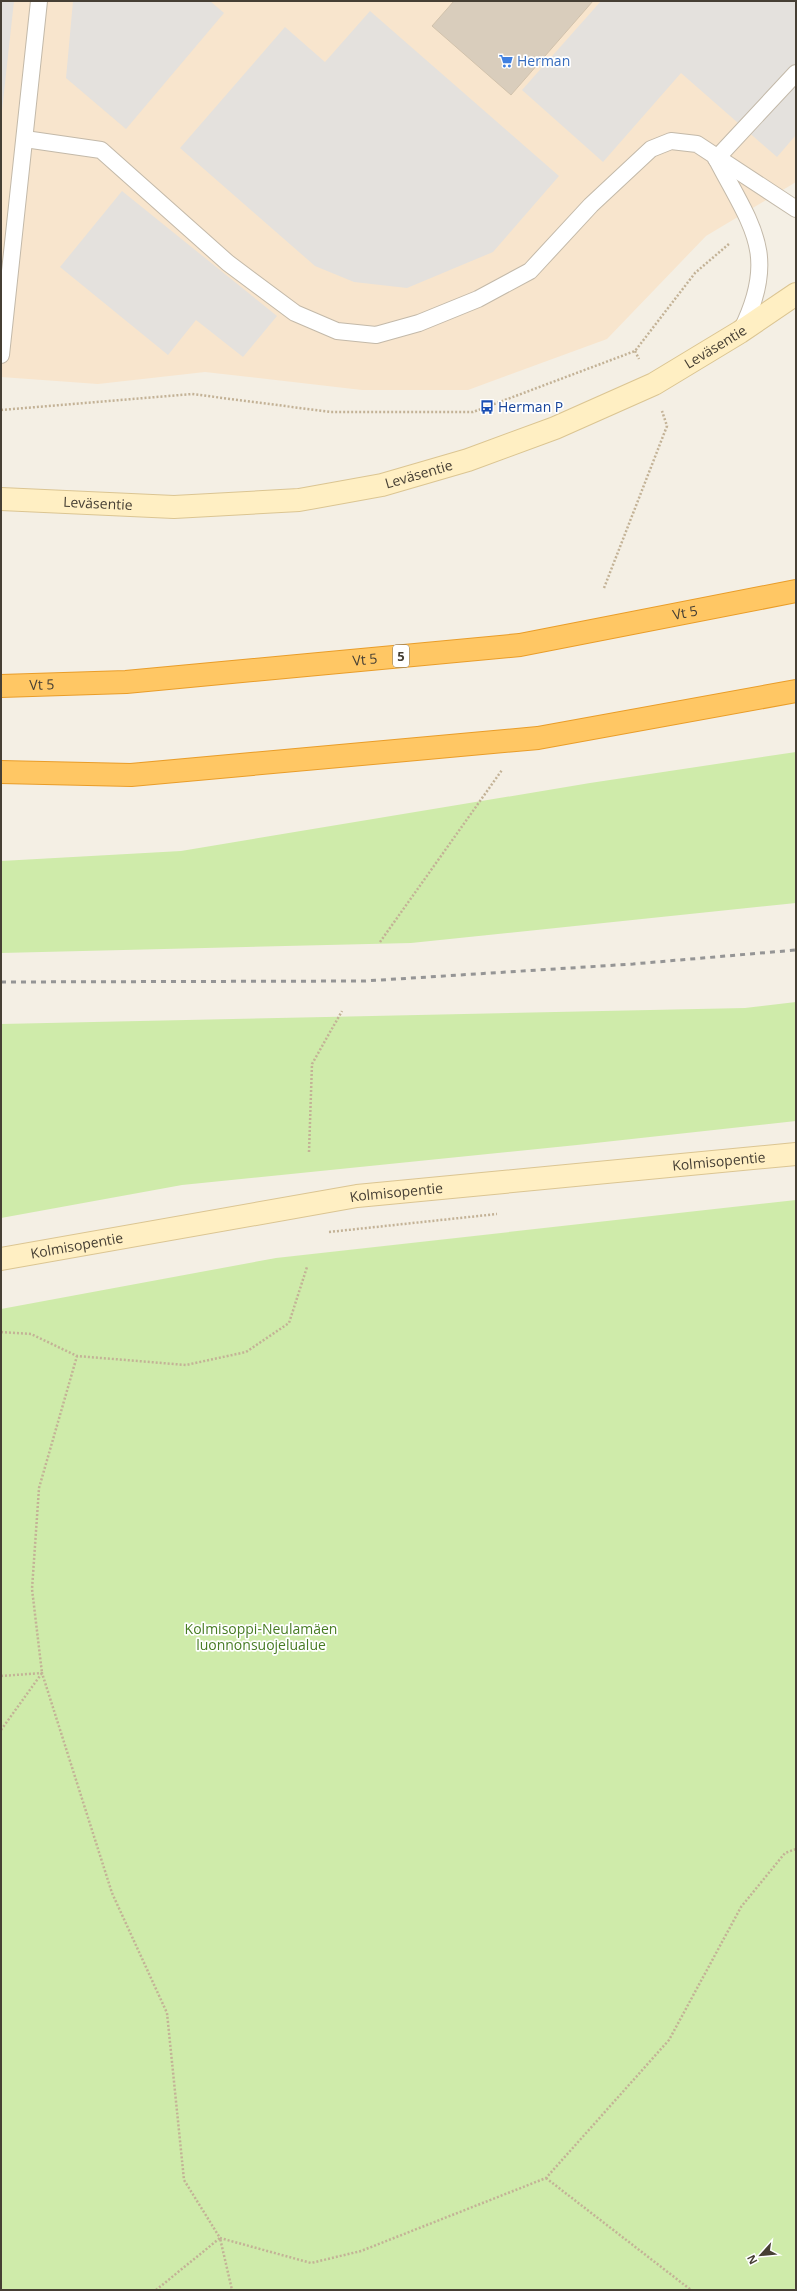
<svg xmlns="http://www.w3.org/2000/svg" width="797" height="2291" font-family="'Open Sans',sans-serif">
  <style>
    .commercial { fill: #f8e5cd }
    .green { fill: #cfebaa }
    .parking { fill: #e4e1dd }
    .building { fill: #d9cdbc; stroke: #d1c2ac }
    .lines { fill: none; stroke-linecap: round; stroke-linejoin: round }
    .service-casing { stroke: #c3b9a9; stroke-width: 18 }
    .secondary-casing { stroke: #dbc592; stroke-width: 24 }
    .motorway-casing { stroke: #e99d29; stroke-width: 24 }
    .path { stroke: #c3b296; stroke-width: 2.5; stroke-dasharray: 2 2; stroke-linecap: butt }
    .service { stroke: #fff; stroke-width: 16 }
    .secondary { stroke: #ffefc3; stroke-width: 22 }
    .motorway { stroke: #ffc764; stroke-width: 22 }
    .rail { stroke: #959595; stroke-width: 3; stroke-dasharray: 5 5; stroke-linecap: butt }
    .labels { text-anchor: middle; stroke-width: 3.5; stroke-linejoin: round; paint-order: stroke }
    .shield { fill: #fff; stroke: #7e7971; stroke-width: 1 }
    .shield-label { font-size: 13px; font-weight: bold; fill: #463f34 }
    .shop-label { font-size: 14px; fill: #366cbe; stroke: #fff; text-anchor: start }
    .street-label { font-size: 14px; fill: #463f34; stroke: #fff }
    .transit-label { font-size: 14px; fill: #164399; stroke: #fff; text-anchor: start }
    .park-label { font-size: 14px; fill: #477c23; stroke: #fff }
  </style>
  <rect width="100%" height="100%" fill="#f4efe4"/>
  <!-- commercial -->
  <path class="commercial" d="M1,1H796V182L706,236L607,339L468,390H362L205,372L98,384L1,377Z"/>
  <!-- green -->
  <g class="green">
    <path d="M796,752V903L411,943L1,953V861L181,851L590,783Z"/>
    <path d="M796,1002V1121L577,1145L182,1185L1,1218V1024L745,1008Z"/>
    <path d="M796,1200V2290H1V1309L276,1258Z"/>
  </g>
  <!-- parking -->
  <g class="parking">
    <path d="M1,1H14L1,120Z"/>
    <path d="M73,1H210L224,13L126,129L66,78Z"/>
    <path d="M601,1H796V135L777,157L681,73L603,162L522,90Z"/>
    <path d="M370,11L559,176L493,252L407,288L354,282L315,266L180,148L285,27L325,62Z"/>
    <path d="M122,191L277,316L243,357L196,320L168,355L60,267Z"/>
  </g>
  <!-- building -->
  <path class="building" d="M454,1H593L511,95L432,26Z"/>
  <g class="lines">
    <defs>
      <g id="service">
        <path d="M25,139L101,150L228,263L295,313L337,331L376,335L419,323L478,299L530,271L591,205L651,149L671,141L697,144L796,209"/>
        <path d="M716,159L796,73"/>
        <path d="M717,160C752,227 779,255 741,331"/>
        <path d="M1,355L39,1"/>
      </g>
      <g id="secondary">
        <path id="s1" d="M1,499L174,507L299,500L382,485L468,460L555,428L654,384L740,332L796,294"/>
        <path id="s2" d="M1,1259L357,1196L796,1154"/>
      </g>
      <g id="motorway">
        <path id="s3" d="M1,686L126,682L520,645L796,591"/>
        <path d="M1,772L131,775L538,738L796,691"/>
      </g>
    </defs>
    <!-- service casing -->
    <use href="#service" class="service-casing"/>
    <!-- secondary casing -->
    <use href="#secondary" class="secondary-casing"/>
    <!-- motorway casing -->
    <use href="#motorway" class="motorway-casing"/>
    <!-- path -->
    <g class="path">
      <path d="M635,351L639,359"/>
      <path d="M1,410L192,394L331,412H473L635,351L695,273L730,243"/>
      <path d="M604,588L667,426L662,411"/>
      <path d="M380,942L502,770"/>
      <path d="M309,1152L312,1064L342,1011"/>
      <path d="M329,1232L497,1214"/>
      <path d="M1,1332L31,1334L77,1356L186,1365L246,1352L289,1323L307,1267"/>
      <path d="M1,1676L42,1673L112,1893L167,2013L184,2180L220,2238L311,2263L361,2251L546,2178L669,2040L741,1907L785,1853L796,1849"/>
      <path d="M1,1730L42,1673L32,1589L39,1488L77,1356"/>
      <path d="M546,2178L691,2290"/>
      <path d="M156,2290L220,2238L232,2290"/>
    </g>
    <!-- service -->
    <use href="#service" class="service"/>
    <!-- secondary -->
    <use href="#secondary" class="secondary"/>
    <!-- motorway -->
    <use href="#motorway" class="motorway"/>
    <!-- rail -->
    <path class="rail" d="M1,982L365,981L633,964L796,950"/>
  </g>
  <!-- icons -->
  <defs>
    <symbol id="supermarket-bare" viewBox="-9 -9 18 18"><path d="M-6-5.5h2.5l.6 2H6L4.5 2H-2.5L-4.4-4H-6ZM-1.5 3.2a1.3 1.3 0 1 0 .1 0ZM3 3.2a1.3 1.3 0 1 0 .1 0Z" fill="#3f7fe0" stroke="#fff" stroke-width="2.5" paint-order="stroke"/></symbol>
    <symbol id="bus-bare" viewBox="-9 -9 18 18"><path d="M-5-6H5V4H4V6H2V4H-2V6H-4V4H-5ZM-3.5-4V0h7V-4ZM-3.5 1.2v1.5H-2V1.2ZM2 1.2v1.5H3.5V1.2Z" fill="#1a4fb4" stroke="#fff" stroke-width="2.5" paint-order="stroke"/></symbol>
  </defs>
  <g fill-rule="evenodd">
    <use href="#supermarket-bare" x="496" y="51" width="20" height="20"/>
    <use href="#bus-bare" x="477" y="397" width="20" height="20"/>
  </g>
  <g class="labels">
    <!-- shield labels -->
    <rect class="shield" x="393" y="645" width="16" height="22" rx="3"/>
    <g class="shield-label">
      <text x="401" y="661">5</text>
    </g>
    <!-- shop labels -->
    <g class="shop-label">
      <text x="517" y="66">Herman</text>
    </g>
    <!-- street labels -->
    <g class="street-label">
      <text dy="5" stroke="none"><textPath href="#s1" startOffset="745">Leväsentie</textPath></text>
      <text dy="5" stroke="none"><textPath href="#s1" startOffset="421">Leväsentie</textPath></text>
      <text dy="5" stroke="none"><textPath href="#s1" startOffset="97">Leväsentie</textPath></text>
      <text dy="5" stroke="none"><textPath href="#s3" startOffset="689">Vt 5</textPath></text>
      <text dy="5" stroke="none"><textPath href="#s3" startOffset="365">Vt 5</textPath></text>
      <text dy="5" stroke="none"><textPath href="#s3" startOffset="41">Vt 5</textPath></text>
      <text dy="5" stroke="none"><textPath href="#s2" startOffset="725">Kolmisopentie</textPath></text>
      <text dy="5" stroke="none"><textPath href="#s2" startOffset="401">Kolmisopentie</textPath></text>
      <text dy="5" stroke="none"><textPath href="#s2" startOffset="77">Kolmisopentie</textPath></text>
    </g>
    <!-- transit labels -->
    <g class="transit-label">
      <text x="498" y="412">Herman P</text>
    </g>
    <!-- park labels -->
    <g class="park-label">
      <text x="261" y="1634">Kolmisoppi-Neulamäen<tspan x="261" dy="16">luonnonsuojelualue</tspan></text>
    </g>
  </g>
  <!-- border -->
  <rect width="797" height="2291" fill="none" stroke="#463f34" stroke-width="4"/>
  <!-- north arrow -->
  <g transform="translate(761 2255) rotate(243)" stroke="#ffffff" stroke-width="3" paint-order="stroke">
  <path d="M0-3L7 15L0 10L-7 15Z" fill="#463f34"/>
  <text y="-6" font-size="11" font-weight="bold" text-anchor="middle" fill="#463f34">N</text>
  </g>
</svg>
